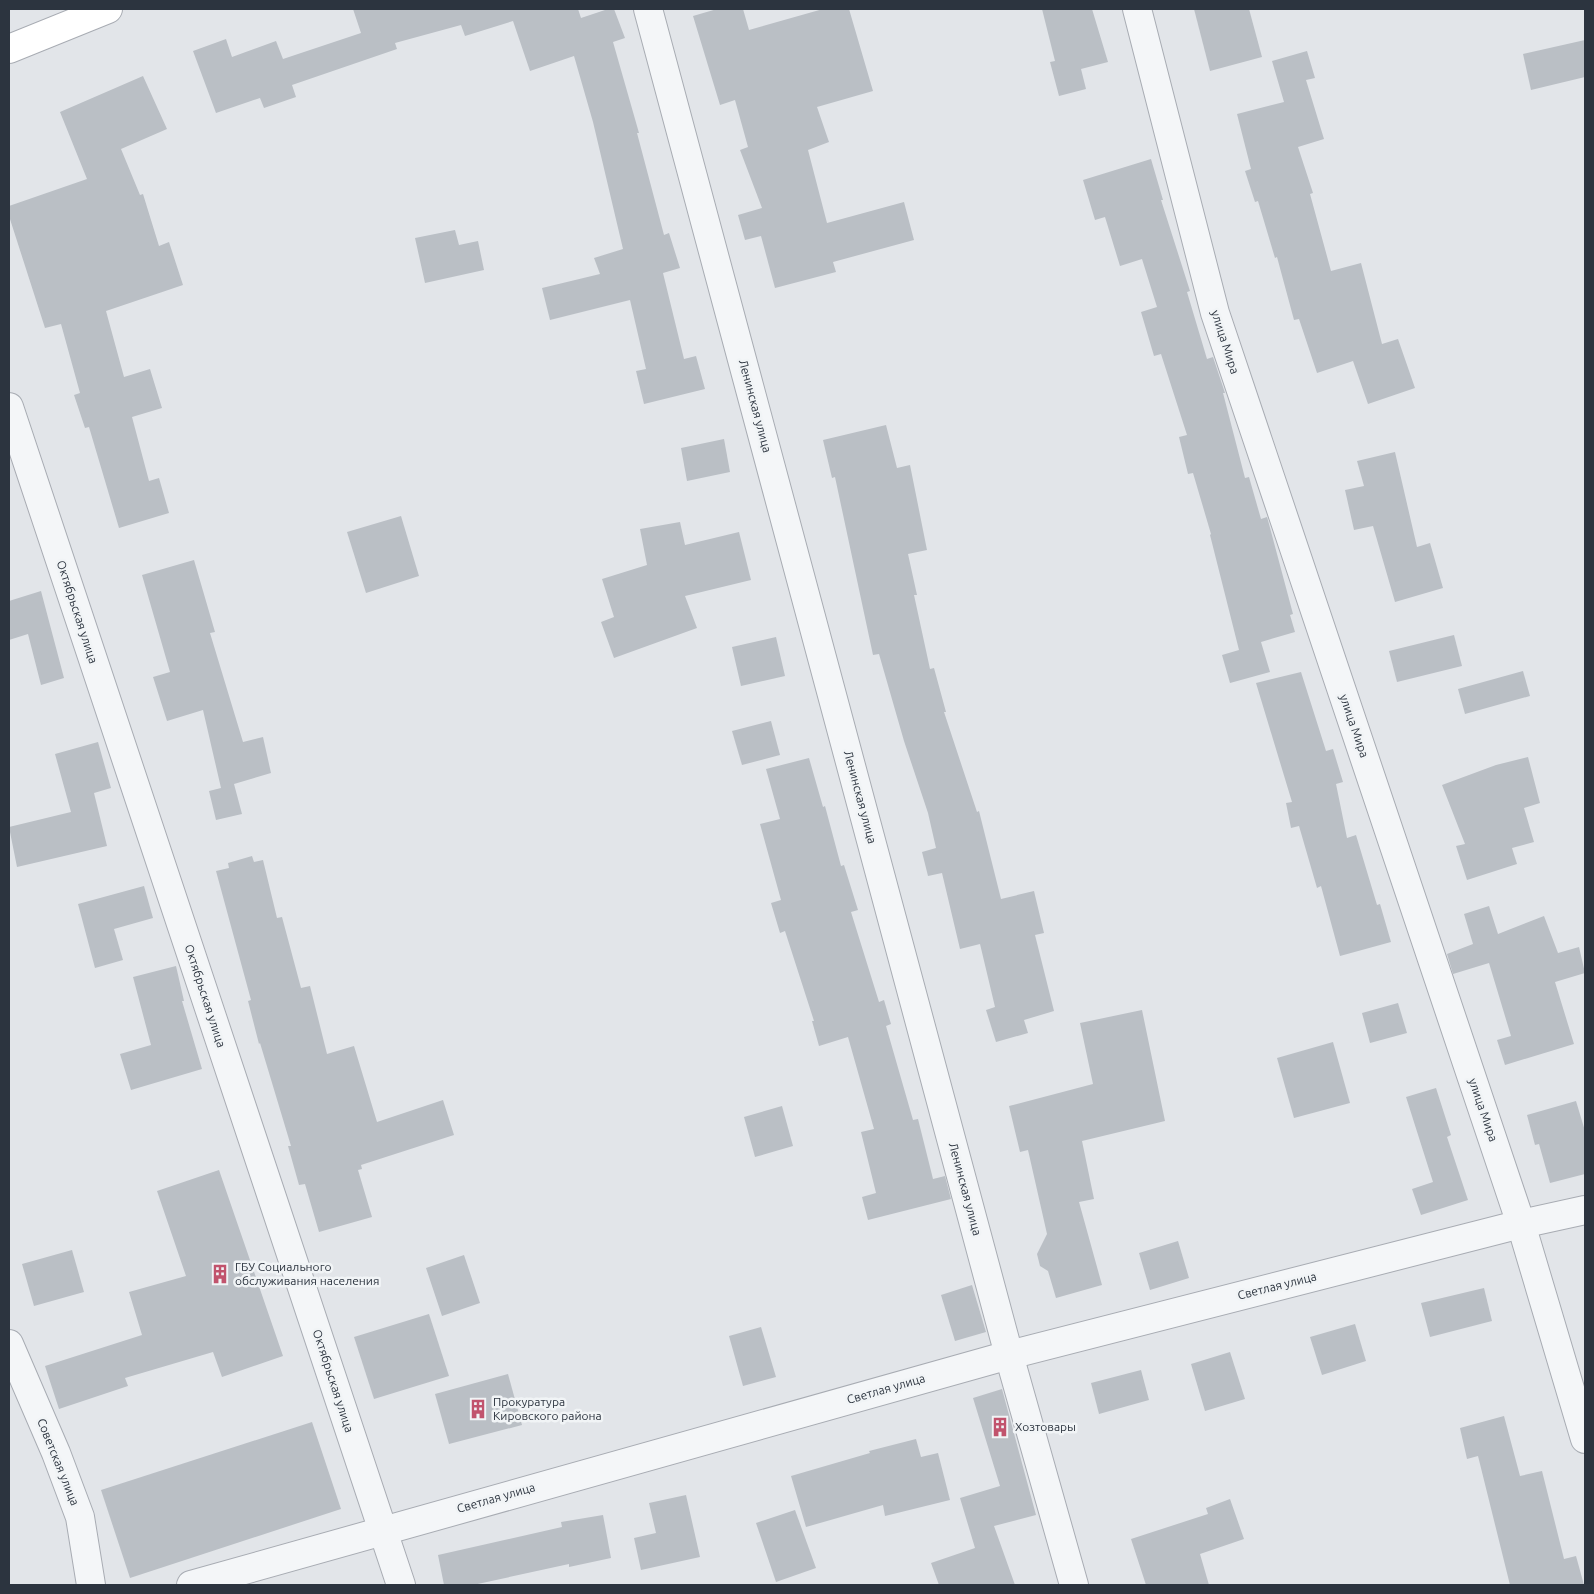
<svg xmlns="http://www.w3.org/2000/svg" width="1594" height="1594" font-family="Ubuntu,sans-serif">
  <style>
    .building { fill: #babfc5 }
    .lines { fill: none; stroke-linecap: round; stroke-linejoin: round }
    .minor-casing { stroke: #a8acb3; stroke-width: 30 }
    .secondary-casing { stroke: #a8acb3; stroke-width: 30 }
    .minor { stroke: #f4f6f8; stroke-width: 28 }
    .secondary { stroke: #fff; stroke-width: 28 }
    .labels { text-anchor: middle; stroke-width: 5; stroke-linejoin: round; paint-order: stroke }
    .street-label { font-size: 12px; fill: #2c343f; stroke: #f1f4f6 }
    .poi-label { font-size: 12px; fill: #2c343f; stroke: #f1f4f6; text-anchor: start }
  </style>
  <rect width="100%" height="100%" fill="#e2e5e9"/>
  <!-- building -->
  <g class="building">
    <path d="M353,9H578L581,18L608,9H614L625,38L613,42L639,133H637L664,235L669,233L680,268L663,273L684,359L696,356L705,389L644,404L636,371L646,369L630,300L550,320L542,288L600,274L594,258L623,249L593,122L574,56L530,71L513,21L465,36L461,25L395,43L397,49L292,85L296,97L264,108L260,98L216,113L193,51L226,39L232,57L276,41L283,59L361,33Z"/>
    <path d="M717,9H743L749,30L823,9H849L873,91L817,107L829,142L808,150L827,223L904,202L914,240L833,262L836,272L775,288L761,236L745,240L738,215L762,208L740,150L748,147L735,100L720,105L693,16Z"/>
    <path d="M1042,9H1092L1108,62L1081,69L1086,89L1059,96L1050,62L1055,61Z"/>
    <path d="M1194,9H1249L1262,57L1210,71Z"/>
    <path d="M1585,40V77L1531,90L1523,54Z"/>
    <path d="M1307,51L1315,78L1306,80L1324,139L1298,147L1313,193L1310,194L1331,271L1361,263L1382,344L1398,339L1415,388L1368,404L1353,361L1317,373L1299,319L1294,320L1277,257L1275,258L1258,201L1255,202L1245,171L1251,169L1237,114L1284,102L1272,61Z"/>
    <path d="M143,76L167,129L121,149L140,195L143,194L159,246L169,242L183,285L106,311L124,377L150,369L162,408L132,417L149,481L159,478L169,513L119,528L89,427L85,428L74,395L80,393L61,324L45,328L9,216V206L87,179L60,112Z"/>
    <path d="M1151,159L1163,200H1161L1190,291L1187,292L1207,359L1213,357L1225,393H1223L1245,478L1249,477L1261,519L1267,517L1269,524L1293,614L1290,615L1295,632L1261,642L1270,672L1230,683L1222,655L1239,650L1210,535L1211,534L1193,473L1188,474L1179,437L1187,435L1161,354L1154,356L1141,312L1157,307L1142,259L1120,266L1105,217L1095,220L1083,180Z"/>
    <path d="M455,230L459,245L478,241L484,270L425,283L415,238Z"/>
    <path d="M886,425L897,468L910,465L927,550L908,554L917,595H914L930,669L934,668L946,712H944L977,812L979,811L1001,899L1034,891L1044,933L1035,935L1054,1011L1024,1020L1028,1033L996,1042L986,1010L995,1007L980,944L960,949L942,873L928,876L922,852L936,848L928,813L904,741L879,654L873,655L835,477L832,478L823,440Z"/>
    <path d="M724,439L730,472L687,481L681,448Z"/>
    <path d="M1395,452L1417,547L1430,543L1443,588L1395,602L1373,526L1354,530L1345,490L1364,486L1357,461Z"/>
    <path d="M401,516L419,576L366,593L347,532Z"/>
    <path d="M680,522L685,545L739,532L751,580L685,596L697,628L614,658L601,622L614,617L602,579L647,565L640,529Z"/>
    <path d="M194,560L215,632L210,633L243,742L263,737L271,773L234,784L242,814L216,820L209,791L221,788L203,710L167,721L153,677L170,672L142,575Z"/>
    <path d="M41,591L64,678L41,685L28,634L9,640V601Z"/>
    <path d="M1454,635L1462,666L1397,682L1389,651Z"/>
    <path d="M776,637L785,676L741,686L732,647Z"/>
    <path d="M1523,671L1530,696L1465,714L1458,689Z"/>
    <path d="M1301,672L1326,751L1333,749L1343,782L1336,784L1347,838L1356,835L1377,905L1380,904L1391,942L1340,956L1321,886L1317,888L1299,826L1291,828L1286,803L1292,802L1256,683Z"/>
    <path d="M771,721L780,755L742,765L732,731Z"/>
    <path d="M98,742L111,788L94,793L107,846L17,867L9,827L71,812L55,754Z"/>
    <path d="M1528,757L1540,803L1524,808L1534,842L1512,848L1517,864L1467,880L1456,846L1465,844L1442,785L1496,765Z"/>
    <path d="M809,758L823,807L825,806L841,866L844,865L858,910L851,912L879,1002L884,1000L891,1024L886,1026L913,1120L918,1119L933,1179L945,1176L951,1199L868,1220L862,1197L876,1193L861,1132L874,1129L848,1037L819,1046L812,1021H814L785,931L780,933L771,903L781,900L760,824L780,819L766,769Z"/>
    <path d="M252,856L254,862L263,860L277,918L282,917L301,988L310,986L327,1054L354,1046L377,1122L443,1100L454,1135L361,1165L362,1169L358,1170L372,1217L319,1232L305,1184L299,1185L288,1146H291L260,1043L259,1044L248,1001L251,1000L216,871L229,868L228,863Z"/>
    <path d="M144,886L153,918L114,929L123,960L95,968L78,904Z"/>
    <path d="M1489,906L1498,934L1544,916L1558,953L1579,947L1585,973L1555,982L1574,1044L1505,1065L1497,1040L1511,1036L1489,963L1453,974L1447,954L1473,944L1464,914Z"/>
    <path d="M176,966L184,1001H182L202,1069L131,1090L120,1054L151,1045L133,977Z"/>
    <path d="M1398,1003L1407,1033L1370,1043L1362,1013Z"/>
    <path d="M1142,1010L1165,1121L1082,1141L1094,1199L1079,1202L1102,1285L1056,1298L1048,1271L1040,1266L1037,1254L1047,1234L1028,1150L1020,1152L1009,1106L1093,1084L1080,1023Z"/>
    <path d="M1333,1042L1350,1103L1294,1118L1277,1058Z"/>
    <path d="M1436,1088L1451,1135L1447,1137L1468,1200L1421,1215L1412,1189L1433,1182L1406,1097Z"/>
    <path d="M1576,1101L1585,1131V1174L1550,1183L1539,1144L1535,1145L1527,1115Z"/>
    <path d="M782,1106L793,1146L755,1157L744,1117Z"/>
    <path d="M219,1170L283,1356L222,1377L213,1352L125,1378L128,1386L59,1409L45,1366L142,1335L129,1292L186,1276L157,1191Z"/>
    <path d="M1178,1241L1189,1278L1150,1290L1139,1253Z"/>
    <path d="M72,1250L84,1292L34,1306L22,1264Z"/>
    <path d="M464,1255L480,1303L442,1316L426,1268Z"/>
    <path d="M972,1285L986,1332L955,1341L941,1295Z"/>
    <path d="M1484,1288L1492,1321L1430,1337L1421,1303Z"/>
    <path d="M429,1314L449,1376L374,1399L354,1337Z"/>
    <path d="M1355,1324L1366,1361L1322,1375L1310,1337Z"/>
    <path d="M761,1327L776,1377L743,1386L729,1336Z"/>
    <path d="M1230,1352L1245,1399L1205,1411L1191,1364Z"/>
    <path d="M1141,1370L1149,1400L1099,1414L1091,1383Z"/>
    <path d="M508,1374L522,1425L449,1444L435,1394Z"/>
    <path d="M1002,1389L1036,1515L994,1526L1015,1585H939L931,1563L975,1548L960,1498L1000,1486L973,1398Z"/>
    <path d="M1504,1416L1520,1476L1542,1471L1564,1559L1576,1556L1584,1585H1510L1478,1456L1467,1459L1460,1428Z"/>
    <path d="M312,1422L341,1509L130,1578L101,1490Z"/>
    <path d="M916,1439L921,1457L938,1453L950,1500L885,1516L883,1505L806,1527L791,1476L870,1453L869,1451Z"/>
    <path d="M686,1495L700,1557L641,1570L634,1538L656,1533L649,1503Z"/>
    <path d="M1230,1499L1244,1539L1200,1554L1209,1585H1146L1131,1539L1208,1514L1206,1508Z"/>
    <path d="M795,1510L816,1568L776,1582L756,1523Z"/>
    <path d="M603,1515L611,1558L569,1567V1564L473,1585H444L438,1555L562,1527L561,1522Z"/>
  </g>
  <g class="lines">
    <defs>
      <g id="minor">
        <path d="M648,9L1009,1355L1074,1585"/>
        <path d="M1137,9L1215,313L1521,1224L1585,1439"/>
        <path d="M9,407L401,1585"/>
        <path d="M9,1344L56,1453L80,1517L91,1585"/>
        <path d="M191,1585L1009,1355L1521,1224L1585,1210"/>
      </g>
      <path id="secondary" d="M9,49L108,9"/>
    </defs>
    <!-- minor casing -->
    <use href="#minor" class="minor-casing"/>
    <!-- secondary casing -->
    <use href="#secondary" class="secondary-casing"/>
    <!-- minor -->
    <use href="#minor" class="minor"/>
    <!-- secondary -->
    <use href="#secondary" class="secondary"/>
  </g>
  <!-- icons -->
  <defs>
    <symbol id="building-bare" viewBox="-9 -9 18 18"><path d="M-4-6H4V6H1V3H-1V6H-4ZM-2.5-4.3h1.7v1.8h-1.7ZM.8-4.3h1.7v1.8H.8ZM-2.5-1h1.7V.8h-1.7ZM.8-1h1.7V.8H.8Z" fill="#c1536d" stroke="#f1f4f6" stroke-width="2.5" paint-order="stroke"/></symbol>
  </defs>
  <g fill-rule="evenodd">
    <use href="#building-bare" x="206" y="1260" width="28" height="28"/>
    <use href="#building-bare" x="464" y="1395" width="28" height="28"/>
    <use href="#building-bare" x="986" y="1413" width="28" height="28"/>
  </g>
  <g class="labels">
    <!-- street labels -->
    <g class="street-label">
      <text transform="translate(1225 342) rotate(72)" y="4">улица Мира</text>
      <text transform="translate(755 406) rotate(75)" y="4">Ленинская улица</text>
      <text transform="translate(77 612) rotate(72)" y="4">Октябрьская улица</text>
      <text transform="translate(1354 726) rotate(71)" y="4">улица Мира</text>
      <text transform="translate(860 797) rotate(75)" y="4">Ленинская улица</text>
      <text transform="translate(205 996) rotate(72)" y="4">Октябрьская улица</text>
      <text transform="translate(1483 1110) rotate(71)" y="4">улица Мира</text>
      <text transform="translate(965 1189) rotate(75)" y="4">Ленинская улица</text>
      <text transform="translate(1277 1286) rotate(-14)" y="4">Светлая улица</text>
      <text transform="translate(333 1381) rotate(72)" y="4">Октябрьская улица</text>
      <text transform="translate(886 1389) rotate(-16)" y="4">Светлая улица</text>
      <text transform="translate(58 1462) rotate(68)" y="4">Советская улица</text>
      <text transform="translate(496 1498) rotate(-16)" y="4">Светлая улица</text>
    </g>
    <!-- poi labels -->
    <g class="poi-label">
      <text x="235" y="1271">ГБУ Социального<tspan x="235" dy="14">обслуживания населения</tspan></text>
      <text x="493" y="1406">Прокуратура<tspan x="493" dy="14">Кировского района</tspan></text>
      <text x="1015" y="1431">Хозтовары</text>
    </g>
  </g>
  <!-- border -->
  <rect width="1594" height="1594" fill="none" stroke="#2c343f" stroke-width="20"/>
</svg>
